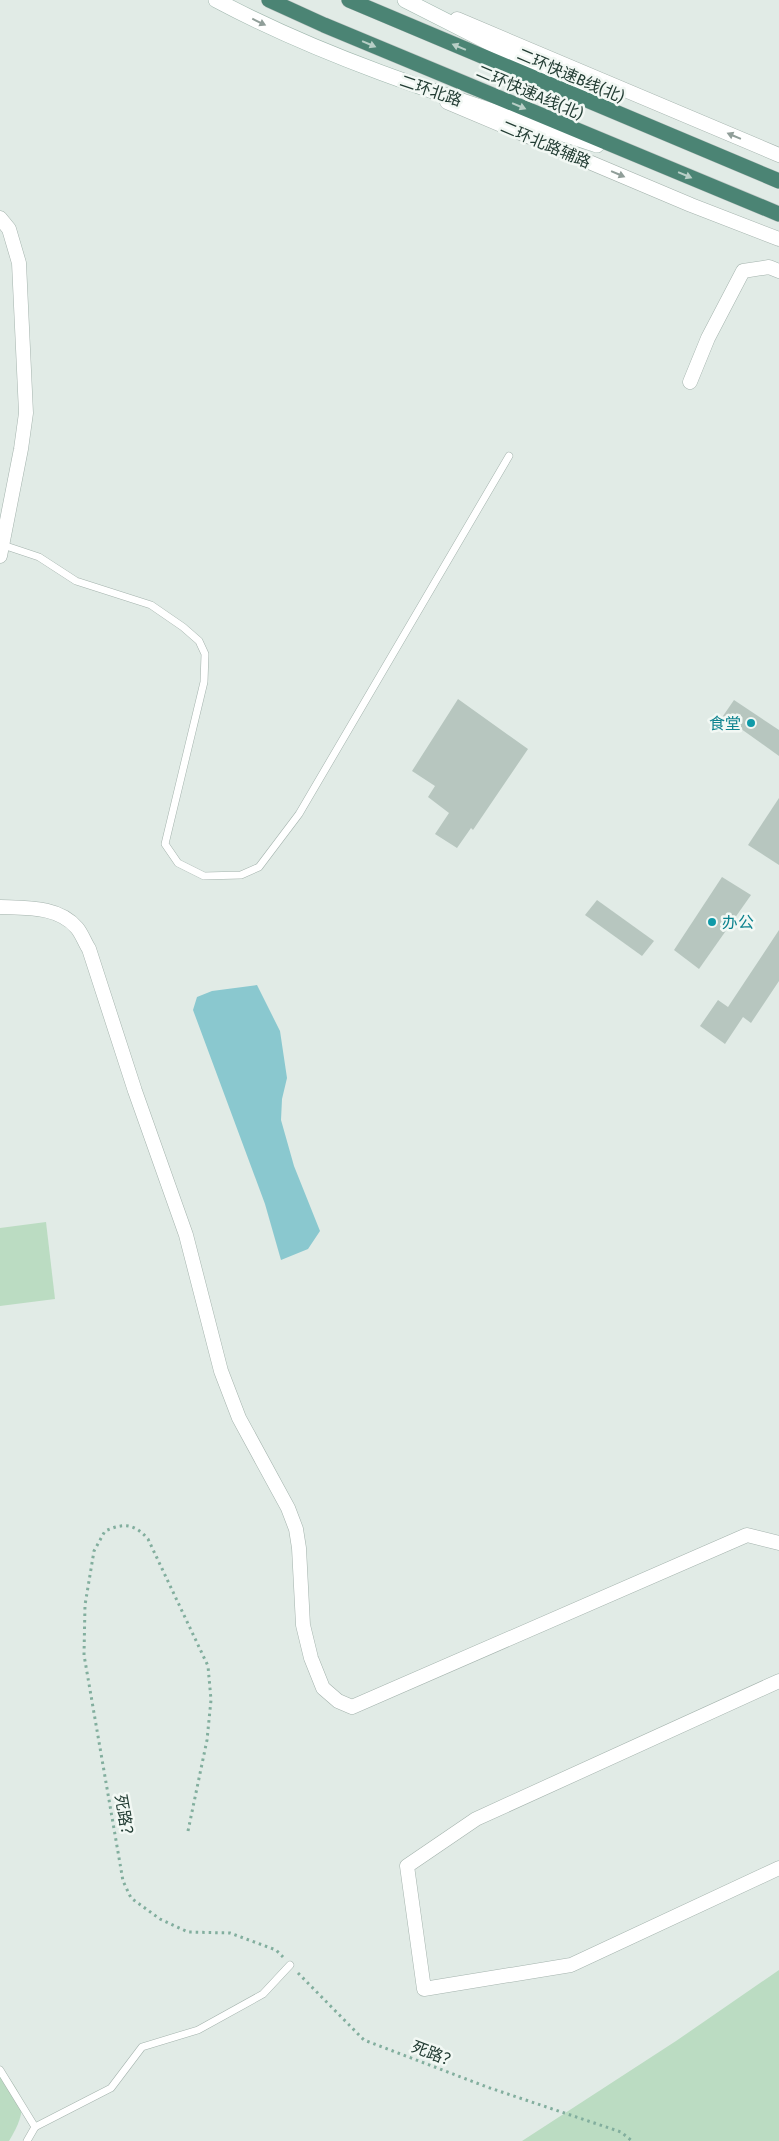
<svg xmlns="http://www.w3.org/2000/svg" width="779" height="2141" font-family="'Fira Sans Condensed','Noto Sans SC',sans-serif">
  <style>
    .green { fill: #bbdcc2 }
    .water { fill: #8ac8cf }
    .building { fill: #b7c6bf }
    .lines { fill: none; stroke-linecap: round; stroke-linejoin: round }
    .service-casing { stroke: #a4b3ad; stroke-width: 8 }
    .minor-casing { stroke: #a4b3ad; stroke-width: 15 }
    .secondary-casing { stroke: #a0b7ae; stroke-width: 16 }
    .trunk-casing { stroke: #c1c8c6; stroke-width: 16 }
    .path { stroke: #82ae9e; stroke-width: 3; stroke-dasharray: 2.5 4; stroke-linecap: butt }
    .service { stroke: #fff; stroke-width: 7 }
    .minor { stroke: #fff; stroke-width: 14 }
    .secondary { stroke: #fff; stroke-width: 15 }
    .trunk { stroke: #4b8474; stroke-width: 15 }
    .oneway { fill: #909e99 }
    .oneway2 { fill: #b8cfc7 }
    .culture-dot { fill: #0f9aa8; stroke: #f2f8f4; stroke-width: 2 }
    .labels { text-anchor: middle; stroke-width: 5; stroke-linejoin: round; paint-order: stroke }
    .street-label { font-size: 16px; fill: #223c33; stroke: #f2f8f4 }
    .culture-label { font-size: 16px; fill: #0d838f; stroke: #f2f8f4; text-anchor: end }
  </style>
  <rect width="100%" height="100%" fill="#e1ebe6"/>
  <!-- green -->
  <g class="green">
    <path d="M46,1222L55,1299L0,1306V1228Z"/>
    <path d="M779,1970V2141H522L676,2041Z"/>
    <path d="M0,2067C25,2096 29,2108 9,2141H0Z"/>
  </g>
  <!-- water -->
  <path class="water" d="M257,985L280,1031L287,1078L282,1099L281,1120L294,1166L320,1231L308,1249L281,1260L265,1204L193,1010L197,997L212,991Z"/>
  <!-- building -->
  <g class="building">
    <path d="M458,699L528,749L473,830L471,828L457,848L435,834L449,813L428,797L435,786L412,771Z"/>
    <path d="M734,700L779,730V756L723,716Z"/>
    <path d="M779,798V865L748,845Z"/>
    <path d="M722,877L751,895L699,969L674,950Z"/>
    <path d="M597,900L654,941L642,956L585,915Z"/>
    <path d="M779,930V981L751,1023L743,1017L725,1044L700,1026L718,1000L728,1007Z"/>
  </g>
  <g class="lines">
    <defs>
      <g id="service">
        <path d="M3,545L39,557L76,581L151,605L183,627L199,641L205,654L204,682L165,844L178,863L204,876L241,875L259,867L299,814L509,456"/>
        <path d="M0,2070L35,2127L27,2141"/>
        <path d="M35,2127L111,2088L142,2047L198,2030L263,1994L290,1965"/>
      </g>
      <g id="minor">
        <path d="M457,19L779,155"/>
        <path d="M447,102L691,205L779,239"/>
        <path d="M0,218L9,229L19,263L26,413L21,449L0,556"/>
        <path d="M690,382L708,338L743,271L769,267L779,271"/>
        <path d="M0,907C26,908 59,906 77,928C82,934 85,943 89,949L135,1091L186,1235L221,1371L239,1418L288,1508L296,1529L299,1548L303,1625L311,1658L323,1688L338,1701L352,1707L747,1535L779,1543"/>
        <path d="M779,1681L476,1819L407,1866L424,1989L571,1965L779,1868"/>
      </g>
      <g id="secondary">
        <path d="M216,0C336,64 468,103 597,145"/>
        <path d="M405,0L602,100"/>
      </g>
      <g id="trunk">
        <path d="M269,0L324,25L779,214"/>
        <path d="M349,0L779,181"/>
      </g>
    </defs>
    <!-- service casing -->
    <use href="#service" class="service-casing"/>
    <!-- minor casing -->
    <use href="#minor" class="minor-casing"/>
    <!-- secondary casing -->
    <use href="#secondary" class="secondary-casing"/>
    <!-- trunk casing -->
    <use href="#trunk" class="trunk-casing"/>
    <!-- path -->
    <g class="path">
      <path d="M188,1831L207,1740L211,1700L208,1666L148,1539C134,1523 123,1523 105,1531L94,1551L85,1605L84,1655L123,1881L131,1898L160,1919L188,1932L230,1933L276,1950L283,1957"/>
      <path d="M298,1973L364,2040L487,2087L621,2132L632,2141"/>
    </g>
    <!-- service -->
    <use href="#service" class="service"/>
    <!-- minor -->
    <use href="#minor" class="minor"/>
    <!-- secondary -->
    <use href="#secondary" class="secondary"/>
    <!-- trunk -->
    <use href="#trunk" class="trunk"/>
  </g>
  <!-- one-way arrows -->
  <defs><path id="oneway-solid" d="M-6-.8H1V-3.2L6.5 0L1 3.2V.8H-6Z" transform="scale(1.25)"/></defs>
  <g class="oneway">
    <use href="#oneway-solid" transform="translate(259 22) rotate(26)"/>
    <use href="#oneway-solid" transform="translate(734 136) rotate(-157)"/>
    <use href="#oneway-solid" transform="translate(618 174) rotate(23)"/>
  </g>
  <g class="oneway2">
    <use href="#oneway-solid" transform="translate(369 44) rotate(23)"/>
    <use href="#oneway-solid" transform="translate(459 47) rotate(-157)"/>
    <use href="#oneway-solid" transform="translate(519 106) rotate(23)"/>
    <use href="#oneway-solid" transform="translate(685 175) rotate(23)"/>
  </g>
  <!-- markers -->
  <g class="culture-dot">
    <circle cx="751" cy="723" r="5"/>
    <circle cx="712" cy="922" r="5"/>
  </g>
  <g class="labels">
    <!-- street labels -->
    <g class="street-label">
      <text transform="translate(571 75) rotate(23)" y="6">二环快速B线(北)</text>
      <text transform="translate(431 90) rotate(19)" y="6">二环北路</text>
      <text transform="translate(530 92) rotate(23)" y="6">二环快速A线(北)</text>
      <text transform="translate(546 144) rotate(23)" y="6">二环北路辅路</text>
      <text transform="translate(125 1818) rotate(80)" y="6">死路？</text>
      <text transform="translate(435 2054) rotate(21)" y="6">死路？</text>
    </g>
    <!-- culture labels -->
    <g class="culture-label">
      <text x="741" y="729">食堂</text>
      <text x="722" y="928" text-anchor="start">办公</text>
    </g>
  </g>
</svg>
